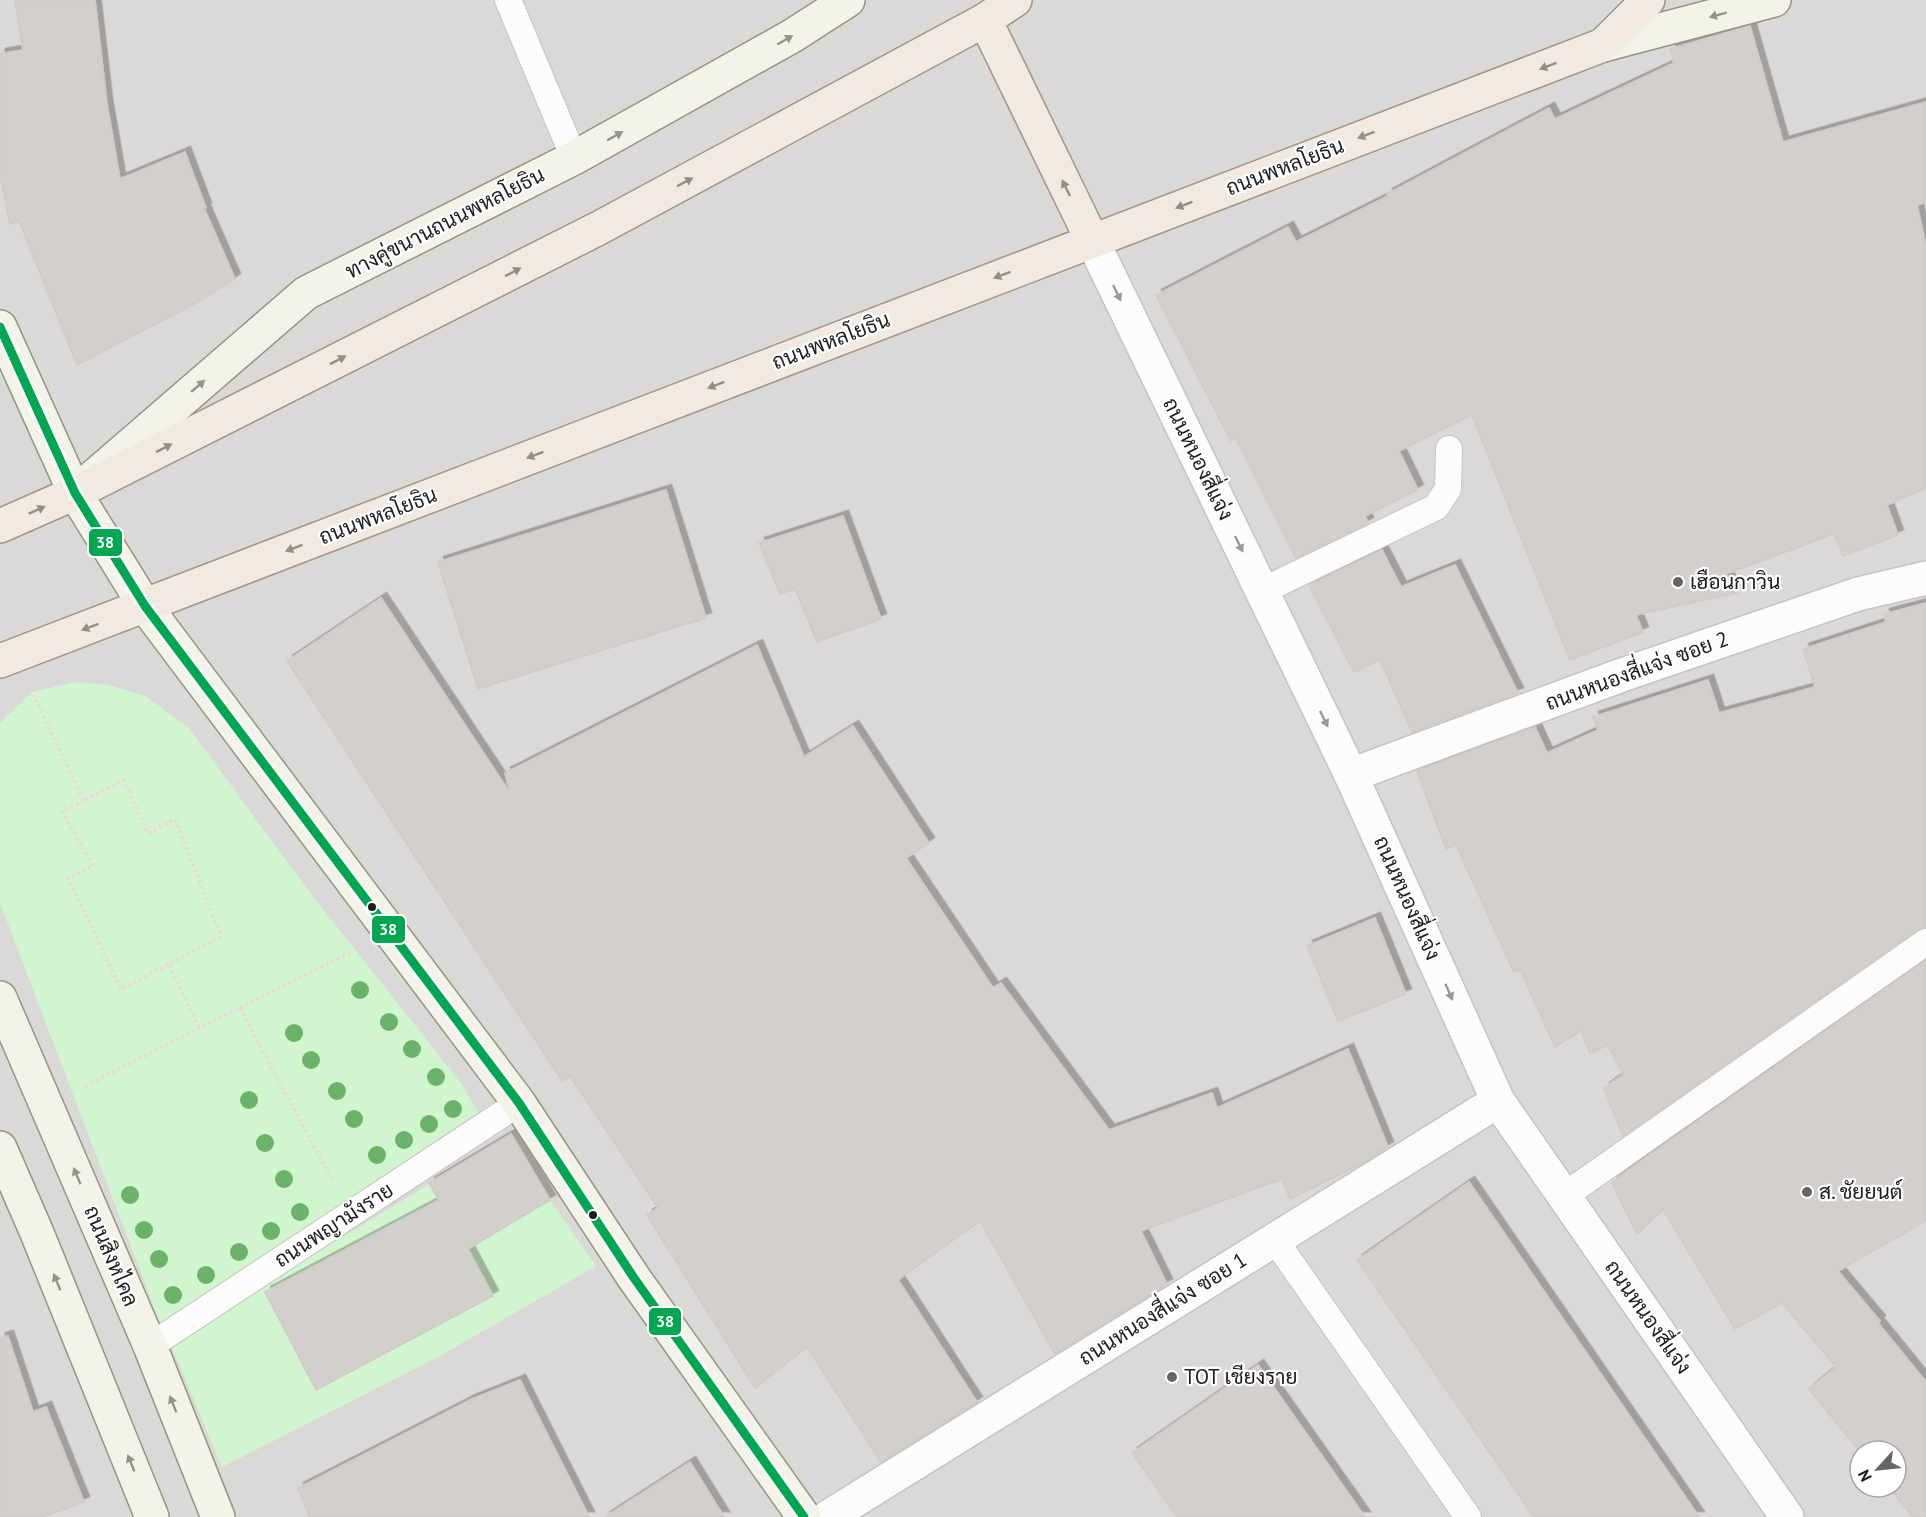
<svg xmlns="http://www.w3.org/2000/svg" width="1926" height="1517" font-family="'PT Sans',Sarabun,sans-serif">
  <style>
    .residential { fill: #dbd9d8; fill-rule: evenodd }
    .religious { fill: #dad9d8 }
    .park { fill: #d1f5ce }
    .building { fill: #d3cfcc; stroke: #d0cbc7; stroke-width: 1.5; filter: url(#shadow) }
    .lines { fill: none; stroke-linecap: round; stroke-linejoin: round }
    .service-casing { stroke: #c5c4c2; stroke-width: 28 }
    .minor-casing { stroke: #c5c4c2; stroke-width: 36 }
    .secondary-casing { stroke: #96967d; stroke-width: 36 }
    .primary-casing { stroke: #a29582; stroke-width: 36 }
    .path { stroke: #ebd9d8; stroke-width: 4; stroke-dasharray: 3 3; stroke-linecap: butt }
    .service { stroke: #fcfcfb; stroke-width: 26 }
    .minor { stroke: #fcfcfb; stroke-width: 33 }
    .secondary { stroke: #f4f3e9; stroke-width: 33 }
    .primary { stroke: #f1eae3; stroke-width: 33 }
    .bus-1-casing { stroke: #fff; stroke-width: 14 }
    .bus-1 { stroke: #00a651; stroke-width: 9 }
    .tree { fill: #6bb369 }
    .oneway { fill: #94938e }
    .oneway2 { fill: #928e8a }
    .oneway3 { fill: #989898 }
    .poi-dot { fill: #666564; stroke: #fff; stroke-width: 2 }
    .bus-dot { fill: #1e1e1e; stroke: #fff; stroke-width: 2 }
    .labels { text-anchor: middle; stroke-width: 4.5; stroke-linejoin: round; paint-order: stroke }
    .street-label { font-size: 21px; fill: #1e1e1e; stroke: #fff }
    .poi-label { font-size: 21px; fill: #1e1e1e; stroke: #fff; text-anchor: start }
    .line-badge { stroke: #fff; stroke-width: 2 }
    .badge-label { font-size: 16px; text-anchor: middle; font-weight: bold; fill: #fff }
  </style>
  <defs>
    <filter id="shadow"><feDropShadow dx="5.5" dy="-5.5" stdDeviation="0" flood-color="#0004"/></filter>
  </defs>
  <rect width="100%" height="100%" fill="#ece9e6"/>
  <!-- residential -->
  <path class="residential" d="M0,0H1926V1517H0ZM1860,1451H1896V1487H1860Z"/>
  <!-- religious -->
  <g class="religious">
    <path d="M533,0H776L672,66L561,127L513,11Z"/>
    <path d="M1850,0H1926V102L1783,142L1750,26Z"/>
    <path d="M1334,1267L1505,1502L1487,1517H1402L1265,1318Z"/>
    <path d="M622,1306L724,1437L690,1462L605,1517H591L579,1497L513,1364Z"/>
    <path d="M1072,1422L1123,1517H924Z"/>
  </g>
  <!-- park -->
  <g class="park">
    <path d="M76,682L108,685L145,696L188,727L308,890L463,1086L478,1112L161,1325L0,903V723L32,692Z"/>
    <path d="M511,1134L550,1200L596,1266L438,1357L222,1467L170,1343Z"/>
  </g>
  <!-- building -->
  <g class="building">
    <path d="M15,0H95L107,104L120,179L185,152L206,208H204L235,279L196,303L77,365L19,221L10,224L0,174V54L23,50Z"/>
    <path d="M1750,26L1783,142L1926,102V202L1917,205L1926,246V488L1887,505L1898,535L1843,556L1834,534L1726,574L1737,593L1636,615L1643,632L1570,660L1472,415L1399,451L1418,490L1365,516L1368,523L1296,558L1236,438L1231,441L1156,295L1288,227L1296,242L1388,196L1387,194L1549,108L1555,119L1674,63L1670,49Z"/>
    <path d="M666,490L706,618L478,689L438,562Z"/>
    <path d="M843,516L881,619L817,642L795,589L780,594L759,543Z"/>
    <path d="M1382,550L1401,587L1455,565L1518,693L1412,732L1380,660L1354,672L1309,585Z"/>
    <path d="M381,598L508,790L509,789L505,773L757,645L804,757L853,726L929,843L906,858L993,988L1001,983L1109,1130L1212,1093L1217,1108L1348,1049L1388,1147L1359,1165L1290,1199L1282,1179L1141,1231L1167,1284L1055,1354L980,1221L898,1280L977,1402L881,1462L807,1347L755,1388L647,1215L658,1208L570,1076L562,1081L287,661Z"/>
    <path d="M1926,603V927L1917,930L1623,1136L1604,1088L1624,1074L1607,1045L1590,1054L1581,1031L1555,1047L1520,969L1514,972L1456,845L1446,849L1417,771L1535,727L1547,753L1598,730L1593,717L1708,680L1719,713L1815,687L1803,649L1886,622L1884,614Z"/>
    <path d="M1375,918L1406,994L1338,1021L1307,946Z"/>
    <path d="M1926,960V1221L1838,1271L1880,1321L1878,1323L1926,1382V1517H1913L1888,1487H1896V1451L1860,1452L1809,1389L1836,1367L1782,1303L1735,1329L1663,1209L1637,1234L1612,1183L1635,1165Z"/>
    <path d="M511,1134L550,1200L468,1249L493,1296L316,1390L265,1292L439,1200L429,1183Z"/>
    <path d="M1469,1182L1699,1517H1534L1357,1260Z"/>
    <path d="M8,1336L33,1412L46,1407L84,1502L42,1517H0V1338Z"/>
    <path d="M1258,1365L1365,1517H1177L1132,1453Z"/>
    <path d="M520,1380L589,1517H310L298,1488L472,1399Z"/>
    <path d="M690,1462L724,1517H605Z"/>
  </g>
  <g class="lines">
    <defs>
      <g id="service">
        <path d="M508,0L574,158"/>
        <path d="M1262,591L1436,507L1448,489L1449,449"/>
        <path d="M1564,1196L1926,942"/>
        <path d="M1275,1240L1468,1517"/>
        <path d="M150,1346L519,1103"/>
      </g>
      <g id="minor">
        <path d="M1092,240L1351,775L1498,1101L1787,1517"/>
        <path d="M1351,775L1622,675L1858,594L1926,578"/>
        <path d="M828,1517L1498,1101"/>
      </g>
      <g id="secondary">
        <path d="M1603,45L1774,0"/>
        <path d="M0,327L75,493L145,606L519,1103L634,1278L804,1517"/>
        <path d="M92,478L306,293L574,158L792,36L848,0"/>
        <path d="M0,998L150,1346L218,1517"/>
        <path d="M0,1148L37,1233L152,1517"/>
      </g>
      <g id="primary">
        <path d="M985,20L1092,240"/>
        <path d="M0,526L75,493L599,228L985,20L1015,0"/>
        <path d="M0,661L1603,45L1648,0"/>
      </g>
    </defs>
    <!-- service casing -->
    <use href="#service" class="service-casing"/>
    <!-- minor casing -->
    <use href="#minor" class="minor-casing"/>
    <!-- secondary casing -->
    <use href="#secondary" class="secondary-casing"/>
    <!-- primary casing -->
    <use href="#primary" class="primary-casing"/>
    <!-- path -->
    <g class="path">
      <path d="M33,694L84,801L123,780L148,833L175,819L221,936L169,964L199,1029"/>
      <path d="M84,801L62,811L93,866L68,878L121,989L169,964"/>
      <path d="M240,1008L332,1180"/>
      <path d="M85,1086L351,952"/>
    </g>
    <!-- service -->
    <use href="#service" class="service"/>
    <!-- minor -->
    <use href="#minor" class="minor"/>
    <!-- secondary -->
    <use href="#secondary" class="secondary"/>
    <!-- primary -->
    <use href="#primary" class="primary"/>
    <defs>
      <path id="bus-1" d="M0,327L75,493L145,606L519,1103L634,1278L804,1517"/>
    </defs>
    <!-- bus-1 casing -->
    <use href="#bus-1" class="bus-1-casing"/>
    <!-- bus-1 -->
    <use href="#bus-1" class="bus-1"/>
  </g>
  <!-- trees -->
  <g class="tree">
    <circle cx="360" cy="990" r="9"/>
    <circle cx="389" cy="1022" r="9"/>
    <circle cx="294" cy="1033" r="9"/>
    <circle cx="412" cy="1049" r="9"/>
    <circle cx="311" cy="1060" r="9"/>
    <circle cx="436" cy="1077" r="9"/>
    <circle cx="337" cy="1091" r="9"/>
    <circle cx="249" cy="1100" r="9"/>
    <circle cx="453" cy="1109" r="9"/>
    <circle cx="354" cy="1119" r="9"/>
    <circle cx="429" cy="1124" r="9"/>
    <circle cx="404" cy="1140" r="9"/>
    <circle cx="265" cy="1143" r="9"/>
    <circle cx="377" cy="1155" r="9"/>
    <circle cx="284" cy="1179" r="9"/>
    <circle cx="130" cy="1195" r="9"/>
    <circle cx="300" cy="1212" r="9"/>
    <circle cx="144" cy="1230" r="9"/>
    <circle cx="271" cy="1231" r="9"/>
    <circle cx="239" cy="1252" r="9"/>
    <circle cx="159" cy="1259" r="9"/>
    <circle cx="206" cy="1275" r="9"/>
    <circle cx="173" cy="1295" r="9"/>
  </g>
  <!-- one-way arrows -->
  <defs><path id="oneway-solid" d="M-6-.8H1V-3.2L6.5 0L1 3.2V.8H-6Z" transform="scale(1.5)"/></defs>
  <g class="oneway">
    <use href="#oneway-solid" transform="translate(1718 15) rotate(165)"/>
    <use href="#oneway-solid" transform="translate(785 40) rotate(-30)"/>
    <use href="#oneway-solid" transform="translate(615 136) rotate(-29)"/>
    <use href="#oneway-solid" transform="translate(198 386) rotate(-41)"/>
    <use href="#oneway-solid" transform="translate(77 1176) rotate(-113)"/>
    <use href="#oneway-solid" transform="translate(57 1282) rotate(-112)"/>
    <use href="#oneway-solid" transform="translate(173 1404) rotate(-112)"/>
    <use href="#oneway-solid" transform="translate(131 1463) rotate(-112)"/>
  </g>
  <g class="oneway2">
    <use href="#oneway-solid" transform="translate(1548 66) rotate(159)"/>
    <use href="#oneway-solid" transform="translate(1366 135) rotate(159)"/>
    <use href="#oneway-solid" transform="translate(685 182) rotate(-28)"/>
    <use href="#oneway-solid" transform="translate(1066 188) rotate(-116)"/>
    <use href="#oneway-solid" transform="translate(1184 205) rotate(159)"/>
    <use href="#oneway-solid" transform="translate(513 272) rotate(-27)"/>
    <use href="#oneway-solid" transform="translate(1002 275) rotate(159)"/>
    <use href="#oneway-solid" transform="translate(338 360) rotate(-27)"/>
    <use href="#oneway-solid" transform="translate(716 385) rotate(159)"/>
    <use href="#oneway-solid" transform="translate(164 448) rotate(-27)"/>
    <use href="#oneway-solid" transform="translate(535 455) rotate(159)"/>
    <use href="#oneway-solid" transform="translate(37 510) rotate(-24)"/>
    <use href="#oneway-solid" transform="translate(294 548) rotate(159)"/>
    <use href="#oneway-solid" transform="translate(90 627) rotate(159)"/>
  </g>
  <g class="oneway3">
    <use href="#oneway-solid" transform="translate(1117 293) rotate(64)"/>
    <use href="#oneway-solid" transform="translate(1239 544) rotate(64)"/>
    <use href="#oneway-solid" transform="translate(1324 719) rotate(64)"/>
    <use href="#oneway-solid" transform="translate(1449 992) rotate(66)"/>
  </g>
  <!-- markers -->
  <g class="poi-dot">
    <circle cx="1678" cy="582" r="6"/>
    <circle cx="1807" cy="1192" r="6"/>
    <circle cx="1172" cy="1377" r="6"/>
  </g>
  <g class="bus-dot">
    <circle cx="372" cy="907" r="5"/>
    <circle cx="593" cy="1215" r="5"/>
  </g>
  <g class="labels">
    <!-- street labels -->
    <g class="street-label">
      <text transform="translate(1285 167) rotate(-21)" y="7">ถนนพหลโยธิน</text>
      <text transform="translate(445 223) rotate(-27)" y="7">ทางคู่ขนานถนนพหลโยธิน</text>
      <text transform="translate(831 341) rotate(-21)" y="7">ถนนพหลโยธิน</text>
      <text transform="translate(1198 459) rotate(64)" y="7">ถนนหนองสี่แจ่ง</text>
      <text transform="translate(378 516) rotate(-21)" y="7">ถนนพหลโยธิน</text>
      <text transform="translate(1637 671) rotate(-20)" y="7">ถนนหนองสี่แจ่ง ซอย 2</text>
      <text transform="translate(1407 898) rotate(66)" y="7">ถนนหนองสี่แจ่ง</text>
      <text transform="translate(334 1225) rotate(-33)" y="7">ถนนพญามังราย</text>
      <text transform="translate(111 1256) rotate(67)" y="7">ถนนสิงหไคล</text>
      <text transform="translate(1163 1309) rotate(-32)" y="7">ถนนหนองสี่แจ่ง ซอย 1</text>
      <text transform="translate(1648 1317) rotate(55)" y="7">ถนนหนองสี่แจ่ง</text>
    </g>
    <!-- poi labels -->
    <g class="poi-label">
      <text x="1690" y="589">เฮือนกาวิน</text>
      <text x="1819" y="1199">ส. ชัยยนต์</text>
      <text x="1184" y="1384">TOT เชียงราย</text>
    </g>
  </g>
  <g class="line-badge">
    <rect x="88" y="528" width="35" height="29" rx="6" fill="#00a651"/>
    <rect x="371" y="915" width="35" height="29" rx="6" fill="#00a651"/>
    <rect x="648" y="1307" width="34" height="29" rx="6" fill="#00a651"/>
  </g>
  <g class="badge-label">
    <text x="105" y="548">38</text>
    <text x="388" y="935">38</text>
    <text x="665" y="1327">38</text>
  </g>
  <!-- north arrow -->
  <g transform="translate(1878 1469) rotate(243)"><circle r="28" fill="#ffffff" stroke="#a5a5a5" stroke-width="1.5"/>
  <path d="M0-4.5L10 22L0 15L-10 22Z" fill="#666564"/>
  <text y="-9" font-size="16" font-weight="bold" text-anchor="middle" fill="#1e1e1e">N</text>
  </g>
</svg>
